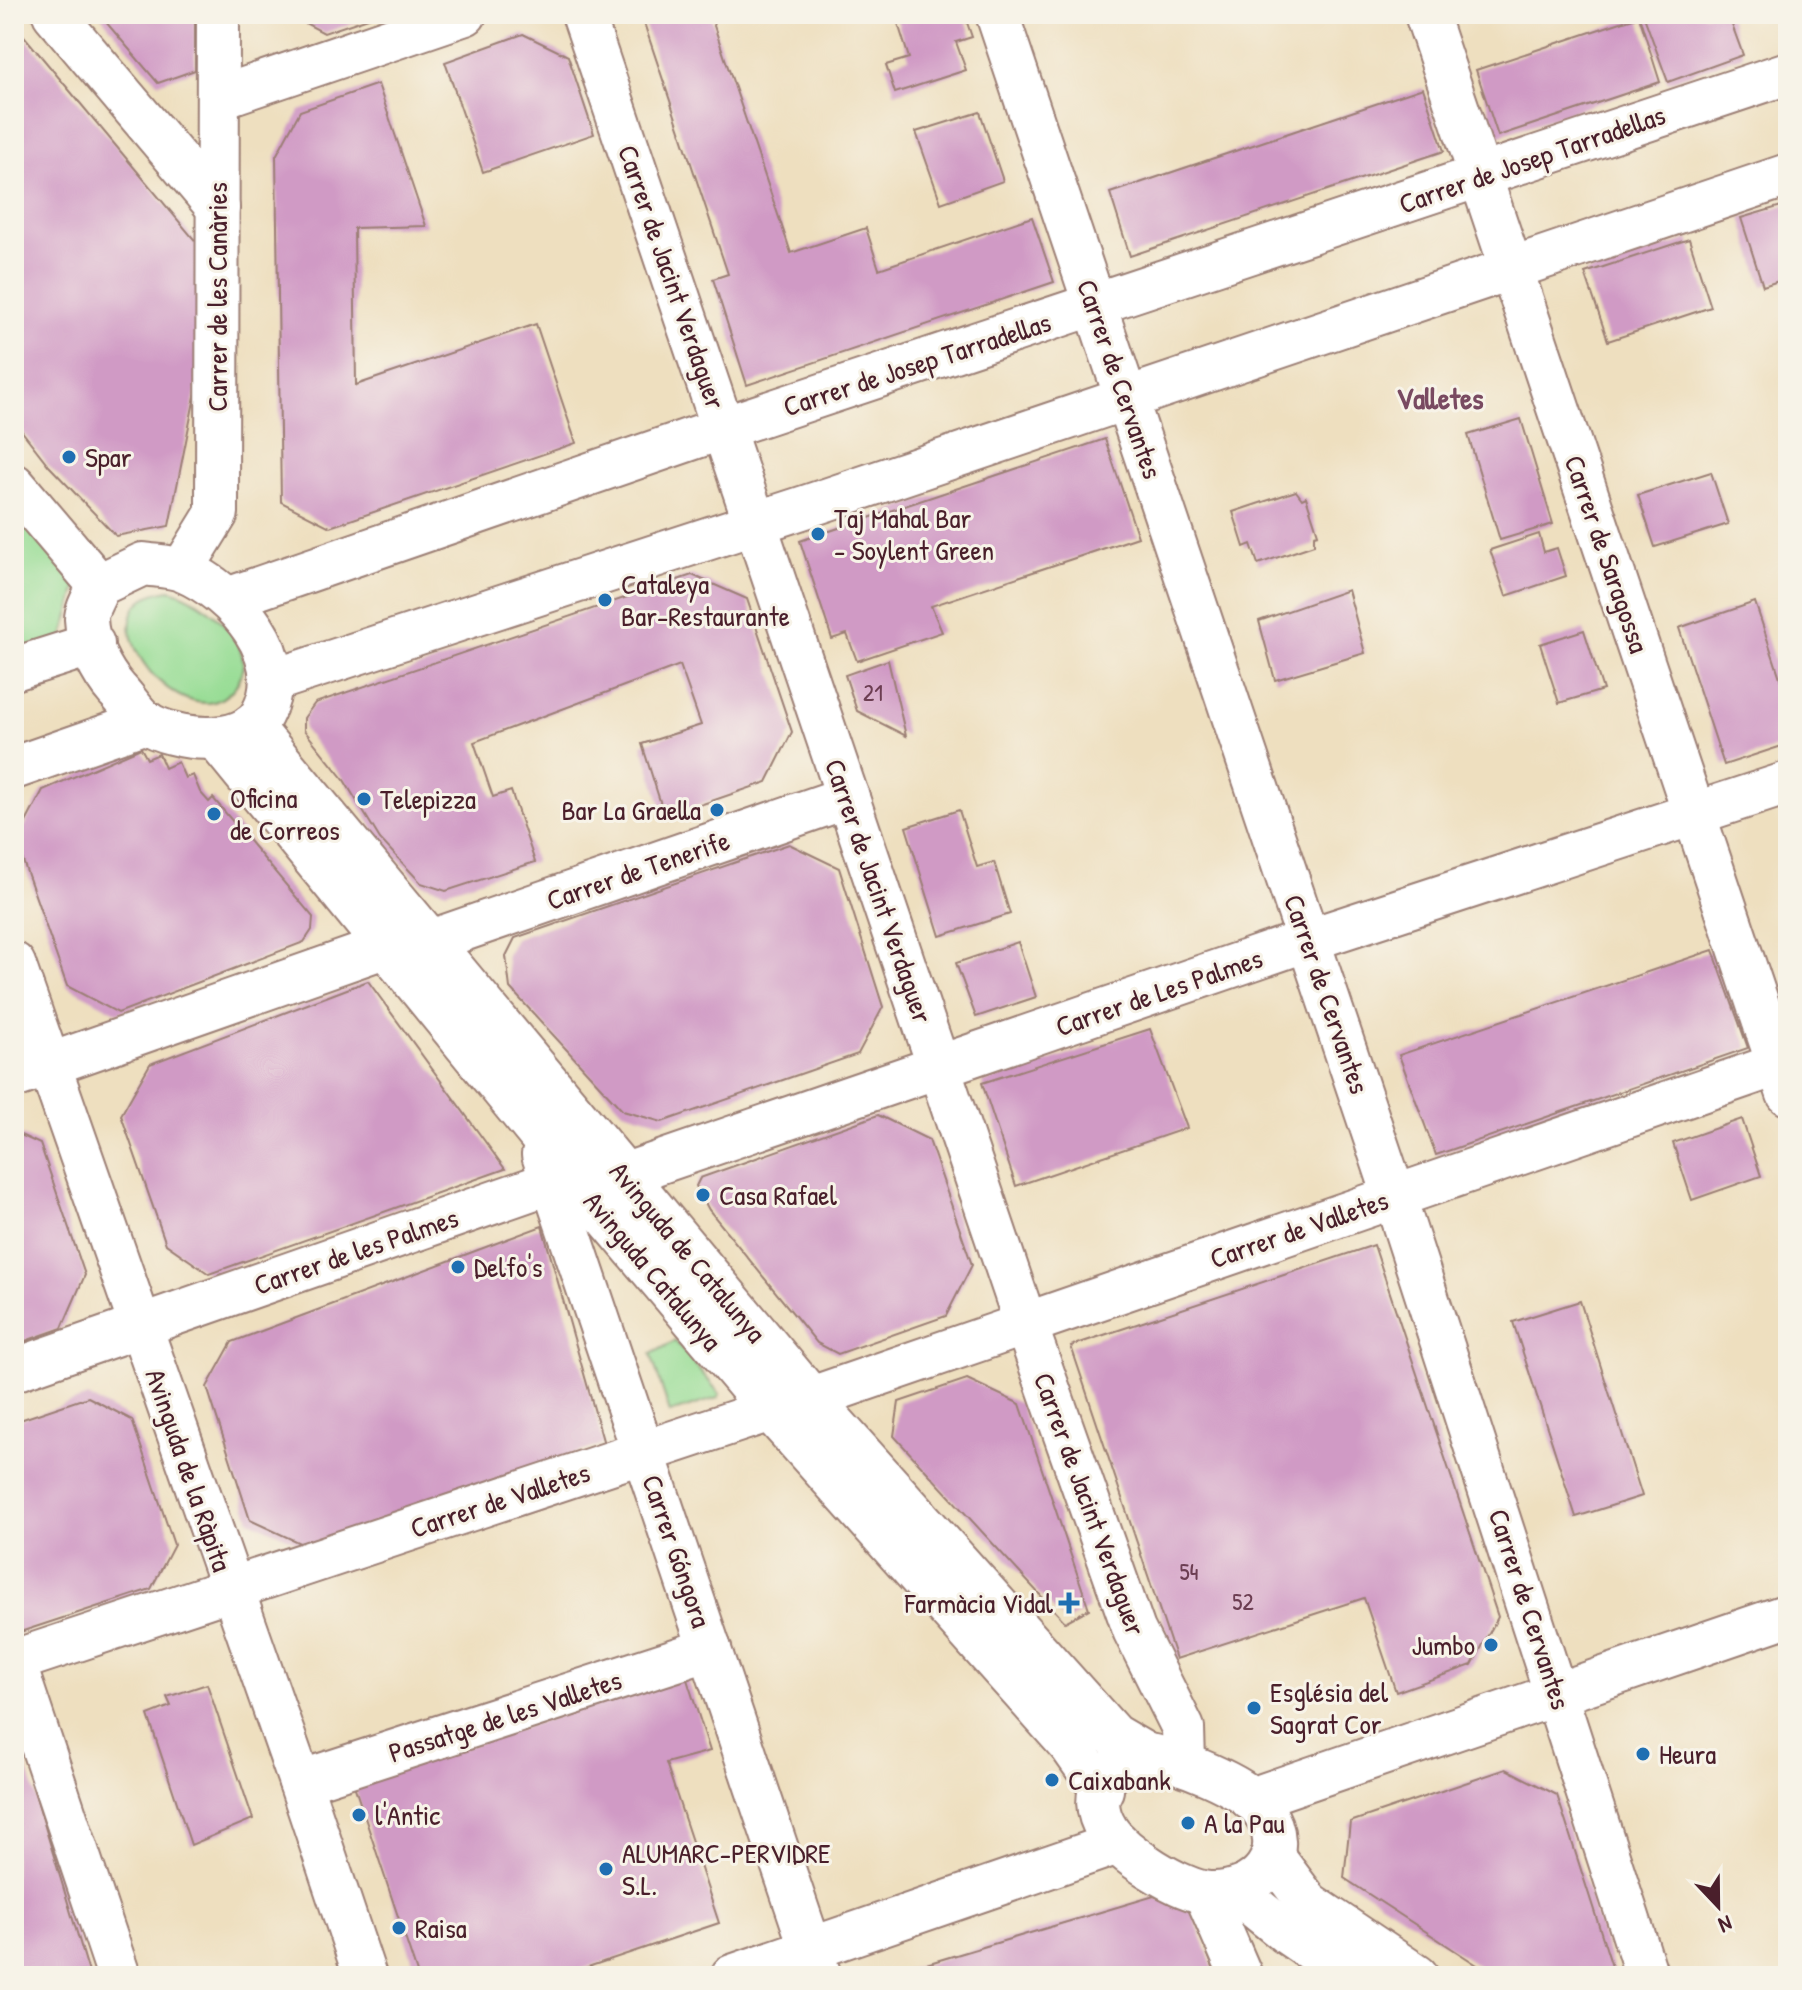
<svg xmlns="http://www.w3.org/2000/svg" width="1802" height="1990" font-family="'Patrick Hand',sans-serif">
  <style>
    .green { fill: #98dd95; stroke: #717e60; stroke-width: 2 }
    .building { fill: #d09ac5 }
    .lines { fill: none; stroke-linecap: round; stroke-linejoin: round }
    .minor-casing { stroke: #9c7f75; stroke-width: 46 }
    .minor { stroke: #fff; stroke-width: 42 }
    .poi-dot { fill: #1f6fb2; stroke: #f7f3e8; stroke-width: 3 }
    .labels { text-anchor: middle; stroke-width: 6; stroke-linejoin: round; paint-order: stroke }
    .number-label { font-size: 24px; fill: #6c3e52 }
    .street-label { font-size: 28px; fill: #4a1f2b; stroke: #f7f3e8 }
    .poi-label { font-size: 28px; fill: #4a1f2b; stroke: #f7f3e8; text-anchor: start }
    .neighbourhood-label { font-size: 30px; font-weight: bold; fill: #794a61; stroke: #f7f3e8 }
  </style>
  <rect width="100%" height="100%" fill="#f7f3e8"/>
  <filter id="ink" filterUnits="userSpaceOnUse"><feTurbulence type="fractalNoise" baseFrequency=".0125" numOctaves="2"/><feDisplacementMap in="SourceGraphic" scale="16" xChannelSelector="R" yChannelSelector="G"/><feConvolveMatrix kernelMatrix="1 2 1 2 8 2 1 2 1" color-interpolation-filters="sRGB"/></filter>
  <filter id="wash" filterUnits="userSpaceOnUse"><feTurbulence type="fractalNoise" baseFrequency=".006" numOctaves="4" result="noise"/><feDisplacementMap in="SourceGraphic" scale="32" xChannelSelector="R" yChannelSelector="G"/><feGaussianBlur stdDeviation="1.8" result="paint"/><feColorMatrix in="noise" values="0 0 0 0 0 0 0 0 0 0 0 0 0 0 0 0 0 1.4 0 .05"/><feComposite in="paint" operator="in"/></filter>
  <g filter="url(#wash)">
    <rect width="100%" height="100%" fill="#eedfbf"/>
    <!-- green -->
    <g class="green">
      <path d="M14,506L78,582L63,637L14,651Z"/>
      <path d="M170,590C204,598 266,648 234,688C227,696 219,702 208,703C154,706 86,601 170,590Z"/>
      <path d="M675,1341L720,1394L718,1398L670,1413L651,1354Z"/>
    </g>
    <g id="blocks">
      <!-- building -->
      <g class="building">
        <path d="M99,14H195V70L158,83Z"/>
        <path d="M288,14H380L324,33Z"/>
        <path d="M641,14H710L791,253L866,228L879,269L1032,217L1054,282L747,385L713,279L728,274Z"/>
        <path d="M895,14H964L972,37L956,42L966,70L895,93L886,65L909,58Z"/>
        <path d="M1643,14H1728L1743,55L1668,82Z"/>
        <path d="M1639,16L1660,82L1498,136L1476,70Z"/>
        <path d="M14,24L208,256V331L169,526L116,536L49,466L14,421Z"/>
        <path d="M523,34L568,56L594,134L483,172L445,62Z"/>
        <path d="M378,84L426,226L354,228L356,385L536,324L576,443L330,527L281,502L276,156L300,111Z"/>
        <path d="M1423,88L1444,151L1130,256L1110,193Z"/>
        <path d="M980,112L1003,181L941,203L916,132Z"/>
        <path d="M1788,204V278L1763,286L1741,218Z"/>
        <path d="M1689,239L1711,307L1608,341L1585,273Z"/>
        <path d="M1521,419L1553,524L1500,540L1468,435Z"/>
        <path d="M1105,439L1138,537L931,606L942,632L857,661L847,634L832,639L800,541Z"/>
        <path d="M1711,472L1728,524L1655,547L1638,495Z"/>
        <path d="M1296,491L1302,499L1306,497L1318,534L1314,535V545L1258,564L1251,544L1244,547L1233,512Z"/>
        <path d="M1539,534L1544,552L1557,548L1566,576L1506,596L1490,550Z"/>
        <path d="M692,575L747,599L792,732L767,782L665,817L642,744L701,725L680,665L474,742L493,797L511,791L535,862L446,891L421,883L380,839L344,780L304,730V718L315,703Z"/>
        <path d="M1348,590L1365,653L1275,680L1259,621Z"/>
        <path d="M1755,602L1788,702V744L1724,765L1679,628Z"/>
        <path d="M1584,630L1603,690L1559,703L1540,644Z"/>
        <path d="M888,660L906,736L857,711L845,675Z"/>
        <path d="M141,748L147,759L159,754L165,768L178,762L185,778L193,775L200,792L209,802L213,798L313,917L312,930L304,942L118,1013L67,986L16,841L43,790Z"/>
        <path d="M959,810L977,867L994,862L1010,914L940,936L906,827Z"/>
        <path d="M789,844L839,868L883,1007L858,1054L662,1122L623,1111L510,988L506,956L515,938Z"/>
        <path d="M1018,942L1036,997L976,1017L956,963Z"/>
        <path d="M1713,950L1748,1048L1436,1155L1399,1055Z"/>
        <path d="M368,981L505,1169L209,1274L166,1244L121,1115L150,1064Z"/>
        <path d="M1150,1029L1187,1128L1016,1186L982,1083Z"/>
        <path d="M878,1115L929,1140L972,1265L946,1316L838,1354L817,1343L709,1210L696,1186L700,1178Z"/>
        <path d="M1742,1119L1761,1176L1692,1200L1673,1143Z"/>
        <path d="M14,1132L40,1144L85,1275L62,1328L14,1345Z"/>
        <path d="M542,1226L604,1444L306,1546L250,1520L207,1387L232,1342Z"/>
        <path d="M1374,1245L1498,1617L1472,1665L1396,1692L1364,1598L1176,1659L1071,1346Z"/>
        <path d="M1580,1301L1642,1496L1576,1517L1513,1322Z"/>
        <path d="M967,1379L1020,1404L1089,1609L1065,1622L894,1436L899,1402Z"/>
        <path d="M88,1397L132,1420L174,1545L151,1589L14,1634V1422Z"/>
        <path d="M685,1673L710,1751L666,1763L719,1923L561,1976H418L354,1785Z"/>
        <path d="M207,1684L253,1819L191,1845L148,1715L171,1706L167,1697Z"/>
        <path d="M14,1743L21,1747L90,1976H14Z"/>
        <path d="M1506,1769L1557,1795L1615,1976H1494L1344,1878L1350,1822Z"/>
        <path d="M1154,1896L1192,1911L1216,1976H886Z"/>
      </g>
    </g>
  </g>
  <g filter="url(#ink)">
    <use href="#blocks" fill-opacity="0" stroke="#9c7f75" stroke-width="2"/>
    <g class="lines">
      <defs>
        <g id="minor">
          <path d="M54,14L218,208"/>
          <path d="M583,14L1026,1325L1134,1630L1183,1728L1184,1762"/>
          <path d="M997,14L1394,1195L1647,1976"/>
          <path d="M1426,14L1788,1094"/>
          <path d="M218,98L465,14"/>
          <path d="M14,485L99,585"/>
          <path d="M143,564C156,566 172,566 184,571C234,592 293,657 262,714C243,749 173,740 145,722C135,714 126,699 117,690C101,672 87,644 86,619C86,609 95,595 99,585Z"/>
          <path d="M182,570L217,513L218,14"/>
          <path d="M230,598L723,428L1788,73"/>
          <path d="M14,669L93,644"/>
          <path d="M272,681L811,505L1788,175"/>
          <path d="M251,726L811,1398L1113,1735L1147,1755"/>
          <path d="M217,740L586,1192L770,1410L1071,1746L1102,1790"/>
          <path d="M14,768L146,722"/>
          <path d="M428,942L848,797"/>
          <path d="M14,964L300,1782L365,1976"/>
          <path d="M14,1077L387,946"/>
          <path d="M543,1155L820,1976"/>
          <path d="M623,1175L1308,940L1788,783"/>
          <path d="M14,1370L572,1175"/>
          <path d="M811,1398L1788,1061"/>
          <path d="M14,1661L770,1410"/>
          <path d="M14,1662L119,1976"/>
          <path d="M1147,1755C1175,1758 1246,1786 1262,1809C1294,1854 1258,1895 1209,1893C1181,1891 1122,1854 1107,1830C1084,1794 1109,1760 1147,1755Z"/>
          <path d="M300,1782L710,1649"/>
          <path d="M1251,1799L1788,1615"/>
          <path d="M1272,1855L1308,1903L1417,1976"/>
          <path d="M1235,1891L1287,1933L1350,1976"/>
          <path d="M1205,1893L1241,1976"/>
          <path d="M732,1976L1118,1843"/>
        </g>
      </defs>
      <!-- minor casing -->
      <use href="#minor" class="minor-casing"/>
      <!-- minor -->
      <use href="#minor" class="minor"/>
    </g>
  </g>
  <!-- markers -->
  <g class="poi-dot">
    <circle cx="69" cy="457" r="8"/>
    <circle cx="818" cy="534" r="8"/>
    <circle cx="605" cy="600" r="8"/>
    <circle cx="364" cy="799" r="8"/>
    <circle cx="717" cy="810" r="8"/>
    <circle cx="214" cy="814" r="8"/>
    <circle cx="703" cy="1195" r="8"/>
    <circle cx="458" cy="1267" r="8"/>
    <path d="M1065 1591h8v8h8v8h-8v8h-8v-8h-8v-8h8z"/>
    <circle cx="1491" cy="1645" r="8"/>
    <circle cx="1254" cy="1708" r="8"/>
    <circle cx="1643" cy="1754" r="8"/>
    <circle cx="1052" cy="1780" r="8"/>
    <circle cx="359" cy="1815" r="8"/>
    <circle cx="1188" cy="1823" r="8"/>
    <circle cx="606" cy="1869" r="8"/>
    <circle cx="399" cy="1928" r="8"/>
  </g>
  <g class="labels">
    <!-- number labels -->
    <g class="number-label">
      <text x="873" y="701">21</text>
      <text x="1189" y="1580">54</text>
      <text x="1243" y="1610">52</text>
    </g>
    <!-- street labels -->
    <g class="street-label">
      <text transform="translate(1532 159) rotate(-19)" y="10">Carrer de Josep Tarradellas</text>
      <text transform="translate(672 277) rotate(71)" y="10">Carrer de Jacint Verdaguer</text>
      <text transform="translate(217 297) rotate(-90)" y="10">Carrer de les Canàries</text>
      <text transform="translate(917 364) rotate(-18)" y="10">Carrer de Josep Tarradellas</text>
      <text transform="translate(1120 379) rotate(71)" y="10">Carrer de Cervantes</text>
      <text transform="translate(1607 554) rotate(71)" y="10">Carrer de Saragossa</text>
      <text transform="translate(638 870) rotate(-19)" y="10">Carrer de Tenerife</text>
      <text transform="translate(879 891) rotate(71)" y="10">Carrer de Jacint Verdaguer</text>
      <text transform="translate(1159 992) rotate(-19)" y="10">Carrer de Les Palmes</text>
      <text transform="translate(1327 994) rotate(71)" y="10">Carrer de Cervantes</text>
      <text transform="translate(1299 1229) rotate(-19)" y="10">Carrer de Valletes</text>
      <text transform="translate(356 1251) rotate(-19)" y="10">Carrer de les Palmes</text>
      <text transform="translate(688 1252) rotate(50)" y="10">Avinguda de Catalunya</text>
      <text transform="translate(653 1271) rotate(50)" y="10">Avinguda Catalunya</text>
      <text transform="translate(189 1470) rotate(71)" y="10">Avinguda de la Ràpita</text>
      <text transform="translate(500 1500) rotate(-18)" y="10">Carrer de Valletes</text>
      <text transform="translate(1090 1504) rotate(70)" y="10">Carrer de Jacint Verdaguer</text>
      <text transform="translate(677 1551) rotate(71)" y="10">Carrer Góngora</text>
      <text transform="translate(1530 1609) rotate(72)" y="10">Carrer de Cervantes</text>
      <text transform="translate(505 1716) rotate(-18)" y="10">Passatge de les Valletes</text>
    </g>
    <!-- poi labels -->
    <g class="poi-label">
      <text x="85" y="467">Spar</text>
      <text x="834" y="528">Taj Mahal Bar<tspan x="834" dy="32">- Soylent Green</tspan></text>
      <text x="621" y="594">Cataleya<tspan x="621" dy="32">Bar-Restaurante</tspan></text>
      <text x="230" y="808">Oficina<tspan x="230" dy="32">de Correos</tspan></text>
      <text x="380" y="809">Telepizza</text>
      <text x="701" y="820" text-anchor="end">Bar La Graella</text>
      <text x="719" y="1205">Casa Rafael</text>
      <text x="474" y="1277">Delfo's</text>
      <text x="1053" y="1613" text-anchor="end">Farmàcia Vidal</text>
      <text x="1475" y="1655" text-anchor="end">Jumbo</text>
      <text x="1270" y="1702">Església del<tspan x="1270" dy="32">Sagrat Cor</tspan></text>
      <text x="1659" y="1764">Heura</text>
      <text x="1068" y="1790">Caixabank</text>
      <text x="375" y="1825">l'Antic</text>
      <text x="1204" y="1833">A la Pau</text>
      <text x="622" y="1863">ALUMARC-PERVIDRE<tspan x="622" dy="32">S.L.</tspan></text>
      <text x="415" y="1938">Raisa</text>
    </g>
    <!-- neighbourhood labels -->
    <g class="neighbourhood-label">
      <text x="1440" y="409">Valletes</text>
    </g>
  </g>
  <!-- margin -->
  <rect width="1802" height="1990" fill="none" stroke="#f7f3e8" stroke-width="48"/>
  <!-- north arrow -->
  <g transform="translate(1718 1906) rotate(158)" stroke="#f7f3e8" stroke-width="6" paint-order="stroke">
  <path d="M0-6L14 30L0 20L-14 30Z" fill="#4a1f2b"/>
  <text y="-12" font-size="22" font-weight="bold" text-anchor="middle" fill="#4a1f2b">N</text>
  </g>
</svg>
